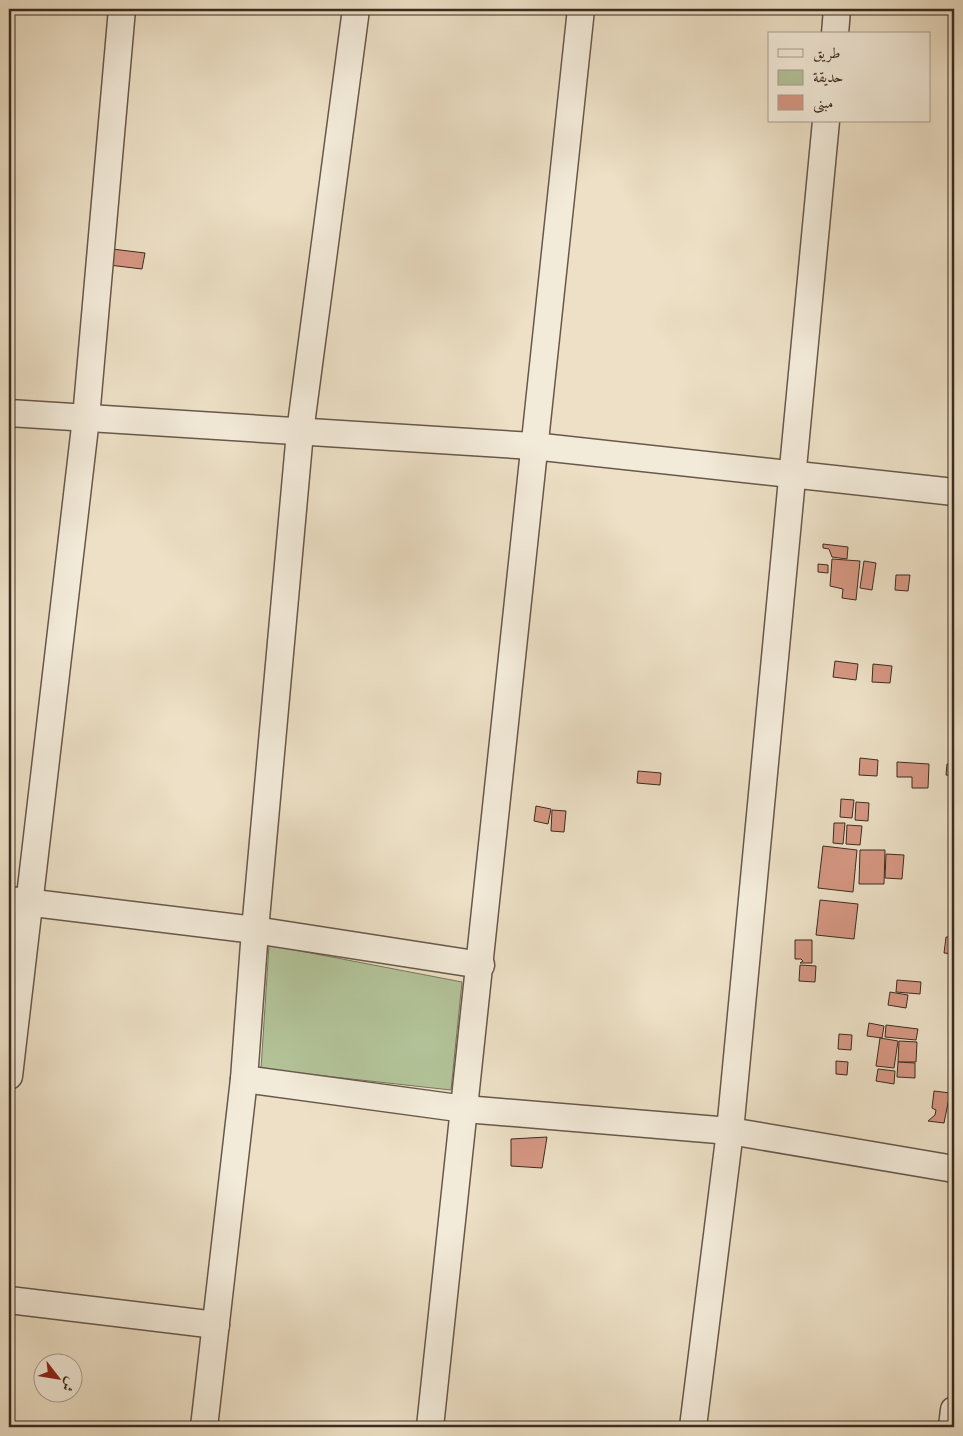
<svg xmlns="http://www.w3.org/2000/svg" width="963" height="1436" font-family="'IM FELL Double Pica',Amiri,serif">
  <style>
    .green { fill: #b3c399; stroke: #77775d }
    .building { fill: #d69783; stroke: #3b2b21 }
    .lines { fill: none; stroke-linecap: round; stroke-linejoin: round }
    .minor-casing { stroke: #68584a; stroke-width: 29 }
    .minor { stroke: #f3ebda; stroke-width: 26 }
  </style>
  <rect width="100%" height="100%" fill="#ede0c6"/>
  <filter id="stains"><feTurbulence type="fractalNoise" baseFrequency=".004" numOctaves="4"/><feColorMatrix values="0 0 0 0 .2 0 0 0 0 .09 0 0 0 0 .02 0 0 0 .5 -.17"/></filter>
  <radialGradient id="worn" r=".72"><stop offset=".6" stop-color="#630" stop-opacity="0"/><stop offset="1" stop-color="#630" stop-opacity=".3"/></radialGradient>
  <!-- green -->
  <path class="green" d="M269,945L462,982L451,1090L261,1069Z"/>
  <!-- building -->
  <g class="building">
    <path d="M112,249L145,253L142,269L109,265Z"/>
    <path d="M823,544L848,547L847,559L832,557L829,549L823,548Z"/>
    <path d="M832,559L860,561L856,600L842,598L843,589L830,586Z"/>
    <path d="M864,561L876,563L872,590L860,588Z"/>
    <path d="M818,564L828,565V573L818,572Z"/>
    <path d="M896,575H910L908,591L895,590Z"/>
    <path d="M835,661L858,664L856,680L833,677Z"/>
    <path d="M873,664L892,666L890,683L872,682Z"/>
    <path d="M860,758L878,760L877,776L859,775Z"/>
    <path d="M897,762L929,764L928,788H912V777H897Z"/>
    <path d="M947,764H954V776L946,775Z"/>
    <path d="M638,771L661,773L660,785L637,783Z"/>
    <path d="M841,799L854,800L852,818L840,817Z"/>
    <path d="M856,802L869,803L868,821L855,820Z"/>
    <path d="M536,806L551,809L548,824L534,821Z"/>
    <path d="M552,810L566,811L564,832L551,831Z"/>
    <path d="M834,823H845L843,844L833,843Z"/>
    <path d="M847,825L862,826L860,845L846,844Z"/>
    <path d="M823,846L857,850L853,892L818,888Z"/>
    <path d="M860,850H885L884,884H859Z"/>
    <path d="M886,854L904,855L902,879L885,878Z"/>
    <path d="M820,900L858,904L854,939L816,935Z"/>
    <path d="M946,937H954V954L944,953Z"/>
    <path d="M795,940H812V963H800L803,961L801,959H795Z"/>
    <path d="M800,965L816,966L815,982L799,981Z"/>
    <path d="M897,980L921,982L920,994L896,992Z"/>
    <path d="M890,992L908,995L906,1008L888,1005Z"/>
    <path d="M869,1023L884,1026L882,1038L867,1036Z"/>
    <path d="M886,1025L918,1029L916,1040L885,1037Z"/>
    <path d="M839,1034L852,1035L851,1050L838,1049Z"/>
    <path d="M880,1038L898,1041L894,1068L876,1066Z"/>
    <path d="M899,1041L917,1042L916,1062H898Z"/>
    <path d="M836,1061L848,1062L847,1075L836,1074Z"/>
    <path d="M898,1062L915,1063V1078L897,1077Z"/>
    <path d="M878,1069L895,1071L894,1084L876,1081Z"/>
    <path d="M934,1091L950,1093L944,1123L928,1121L935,1115L936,1110L932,1108Z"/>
    <path d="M547,1137L542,1168L511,1166V1139Z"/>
  </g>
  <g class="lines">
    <defs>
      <g id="minor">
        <path d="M835,34L837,9"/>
        <path d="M9,413L533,446L954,492"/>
        <path d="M9,900L255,930L481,965"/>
        <path d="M9,1076L86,418L122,9"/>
        <path d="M244,1079L465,1109L730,1131L954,1169"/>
        <path d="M9,1300L216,1325"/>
        <path d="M204,1427L244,1079L255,930L300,432L356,9"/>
        <path d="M430,1427C482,955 529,482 581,9"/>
        <path d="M693,1427L730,1131L826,121"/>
        <path d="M952,1427L954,1410"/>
      </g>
    </defs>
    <!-- minor casing -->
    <use href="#minor" class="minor-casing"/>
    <!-- minor -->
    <use href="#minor" class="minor"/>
  </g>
  <!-- margin -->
  <rect width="963" height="1436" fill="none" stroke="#ede0c6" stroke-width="30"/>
  <rect x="10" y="10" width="943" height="1416" fill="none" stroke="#3b2b21" stroke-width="2.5"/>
  <rect x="15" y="15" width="933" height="1406" fill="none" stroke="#3b2b21"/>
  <!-- legend -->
  <rect x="768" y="32" width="162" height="90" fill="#f3ebda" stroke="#a99e90"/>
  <rect x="778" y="49" width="25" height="8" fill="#f3ebda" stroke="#a99e90"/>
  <text x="813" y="58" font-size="15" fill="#3b2b21">طريق</text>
  <rect x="778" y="70" width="25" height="15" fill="#b3c399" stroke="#a99e90"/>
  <text x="813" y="82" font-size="15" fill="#3b2b21">حديقة</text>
  <rect x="778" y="95" width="25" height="15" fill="#d69783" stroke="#a99e90"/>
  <text x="813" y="108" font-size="15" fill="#3b2b21">مبنى</text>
  <!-- north arrow -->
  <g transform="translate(58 1378) rotate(121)"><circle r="24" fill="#f3ebda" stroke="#a99e90"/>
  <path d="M0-4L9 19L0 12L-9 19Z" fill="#8f2418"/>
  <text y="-8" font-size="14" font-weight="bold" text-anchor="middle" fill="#3b2b21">ش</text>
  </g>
  <rect width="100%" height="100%" filter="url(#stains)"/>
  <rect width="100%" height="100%" fill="url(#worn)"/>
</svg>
